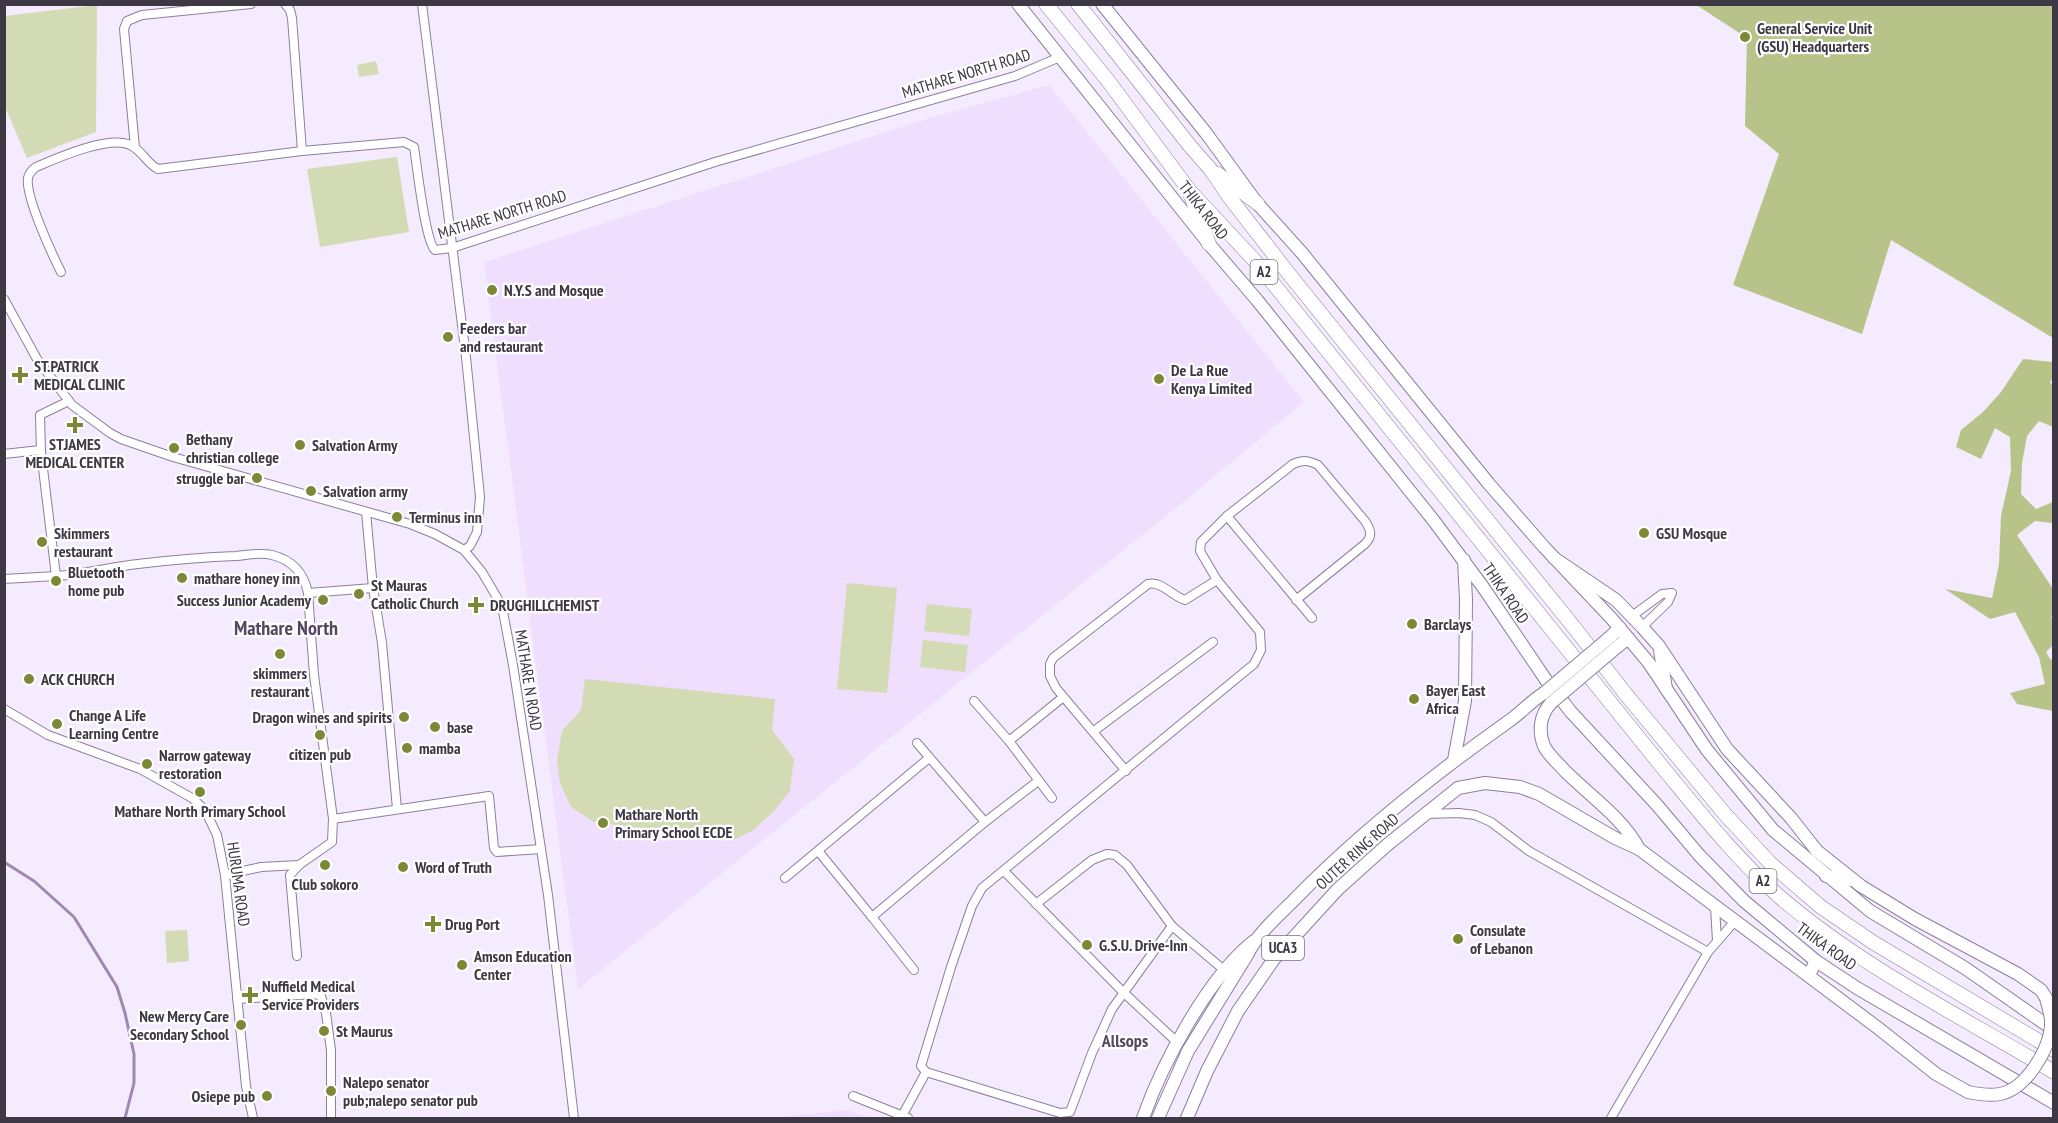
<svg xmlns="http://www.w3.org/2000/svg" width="2058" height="1123" font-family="'PT Sans Narrow',sans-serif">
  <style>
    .built { fill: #efdefd }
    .green { fill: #d2dbb3 }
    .forest { fill: #b7c389 }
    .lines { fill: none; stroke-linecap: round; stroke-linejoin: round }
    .stream { stroke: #9f89b2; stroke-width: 3 }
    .minor-casing { stroke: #8e7e9c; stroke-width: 10 }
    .secondary-casing { stroke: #8e7e9c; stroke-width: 14 }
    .primary-casing { stroke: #8e7e9c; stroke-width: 14 }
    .trunk-casing { stroke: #8e7e9c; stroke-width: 15 }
    .minor { stroke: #fff; stroke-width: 8 }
    .secondary { stroke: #fff; stroke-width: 12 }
    .primary { stroke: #fff; stroke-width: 12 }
    .trunk { stroke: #fff; stroke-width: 14 }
    .primary-bridge-casing { stroke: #8e7e9c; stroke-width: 14; stroke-linecap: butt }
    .primary-bridge { stroke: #fff; stroke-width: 12 }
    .poi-dot { fill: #7b8836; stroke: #fff; stroke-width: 2 }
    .labels { text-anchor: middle; stroke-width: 4.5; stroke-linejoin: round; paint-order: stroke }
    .shield { fill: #fff; stroke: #78737c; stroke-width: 1.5 }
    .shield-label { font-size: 15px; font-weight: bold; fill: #3e3744 }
    .poi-label { font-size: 16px; font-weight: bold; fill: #3e3744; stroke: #fff; text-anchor: start }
    .street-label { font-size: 16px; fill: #3e3744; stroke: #fff }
    .neighbourhood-label { font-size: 18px; font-weight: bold; fill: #554661; stroke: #fff }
    .quarter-label { font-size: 20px; font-weight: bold; fill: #554661; stroke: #fff }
  </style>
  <rect width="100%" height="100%" fill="#f5ebfe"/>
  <!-- built -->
  <g class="built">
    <path d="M1049,85L1304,402L1176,508L578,989L484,262L929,118Z"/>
    <path d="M848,1110L871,1118H769Z"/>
  </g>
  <!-- green -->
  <g class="green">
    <path d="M97,5L96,132L27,158L5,107V16Z"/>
    <path d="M376,61L379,74L359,77L357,65Z"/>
    <path d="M397,157L409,232L320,247L307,169Z"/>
    <path d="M847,583L897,588L887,693L837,689Z"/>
    <path d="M927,604L972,609L969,636L924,631Z"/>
    <path d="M923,640L968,645L965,672L920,667Z"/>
    <path d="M585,679L775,699L772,730L794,759L790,791L773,812L752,831L733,840L594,822L571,807L560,783L557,760L562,731L581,710Z"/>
    <path d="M187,930L189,961L167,963L165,931Z"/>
  </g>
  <!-- forest -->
  <g class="forest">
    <path d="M1698,5H2053V338L1891,240L1862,334L1733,285L1779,154L1745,126L1747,38L1698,6Z"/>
    <path d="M2023,359L2053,362V379L2050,382L2053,387V427L2039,421L2027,436L2022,463L2021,494L2036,509L2053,502V523L2035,521L2017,535L2053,589V614L2051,617L2053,621V645L2046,652L2050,659L2053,660V711L2017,704L2010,693L2045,684L2039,657L2015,612L1990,619L1945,589L1992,598L1999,564L2001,516L2011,471L2010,437L1995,428L1981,459L1956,447L1961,430L1983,412L2001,392Z"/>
  </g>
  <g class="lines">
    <!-- stream -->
    <path class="stream" d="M4,862L34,881L74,917L117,987L125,1013L134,1054V1083L125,1118"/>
    <defs>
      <g id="minor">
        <path d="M285,4L290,10L292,18L302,151"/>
        <path d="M422,4L466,357L480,497L477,532L470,546L464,550"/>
        <path d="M135,148L124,29L127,21L142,15L251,4"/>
        <path d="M61,272C52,254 25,196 28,178C29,173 32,170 36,167C57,158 109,135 130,145C142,150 147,164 158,169L302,151L404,142L414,147C417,165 425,241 435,250L452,248L715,162L1015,76L1060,57"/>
        <path d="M4,299L37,359L72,405L110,433L121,439L173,457L410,524L435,534L464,550L482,572L502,606L513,665L548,895L574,1118"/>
        <path d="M41,452L40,415L69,401"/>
        <path d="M4,454L40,450L41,452L56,576C84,574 111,567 138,564C171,560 203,557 236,556C248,555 260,552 272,555C292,560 304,573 308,593L373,588"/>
        <path d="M366,512L373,588L382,643L397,809"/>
        <path d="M1227,516L1312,618"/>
        <path d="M4,579L56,576"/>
        <path d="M1632,616L1662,594L1672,593L1668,602L1642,627"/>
        <path d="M974,701L1009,741L1052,798"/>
        <path d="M4,709L48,735L140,769L192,798L205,810L217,835L225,875L246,1086L253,1118"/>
        <path d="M1094,731L1213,642"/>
        <path d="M1009,741L1062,698"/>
        <path d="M917,743L985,822"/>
        <path d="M1126,771L1056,688L1050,676V664L1053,658L1148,584C1162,581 1172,596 1185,600L1217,580"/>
        <path d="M1425,814L1459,813L1475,815L1491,822L1529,851L1708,952"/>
        <path d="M333,819L489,796L494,848L497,852L541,849"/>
        <path d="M819,852L872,917L985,822L1038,781"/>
        <path d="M1004,871L1123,992L1178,1043"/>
        <path d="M225,875L261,867L299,865"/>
        <path d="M785,878L929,758"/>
        <path d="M1036,904L1092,860L1107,854L1115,855L1127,865L1172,926"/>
        <path d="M1715,907L1717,941"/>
        <path d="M872,917L914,970"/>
        <path d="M297,956L290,875L299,865L332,842L333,819L314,675L308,593"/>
        <path d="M1224,970L1172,926L1112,1009L1092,1053L1070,1112L1060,1113L926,1072L921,1066L951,967L972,906L982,888L1254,664L1261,650L1260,632L1217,580L1200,551L1201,542L1227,516L1293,464C1303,460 1308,460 1318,465L1365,521C1371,530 1373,536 1365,544L1296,600"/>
        <path d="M237,999L314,994L321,996L326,1013L331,1050V1118"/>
        <path d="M853,1096L908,1118"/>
        <path d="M902,1116L926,1072"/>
        <path d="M1611,1118L1708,952L1735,921"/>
      </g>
      <g id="secondary">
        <path d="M1018,4L1209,244L1257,300L1434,521L1483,587L1546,680L1571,712L1657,805L1699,855L1744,901L1816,961L1857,988L2054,1103"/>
        <path d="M1102,4L1206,133L1257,203L1302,253L1489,484L1544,547L1612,619L1649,663L1707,750L1773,830L1870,911L1965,968L2054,1030"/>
        <path d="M1143,1118C1162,1064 1208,977 1254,941"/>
      </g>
      <g id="primary">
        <path d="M1554,558L1616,600L1642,627L1659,646L1727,749L1791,818L1817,851L1861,886L1915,919L2018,974L2041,990L2046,998"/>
        <path d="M1610,637L1620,628"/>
        <path d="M1617,647L1628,638"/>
        <path d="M1660,650L1666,689"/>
        <path d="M1551,703C1540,715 1538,731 1544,746C1549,756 1558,763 1565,771C1590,796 1623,818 1639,849L1878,1028L1936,1074L1968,1092"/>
        <path d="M1454,760L1465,701L1466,600L1464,560"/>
        <path d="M1826,876L1852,880"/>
        <path d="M1809,975L1816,961"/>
        <path d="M1158,1118L1188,1051L1247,955C1258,933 1277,917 1294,900C1359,833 1433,775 1509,721C1521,713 1531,701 1544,693"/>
        <path d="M1187,1118L1207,1071L1238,1011L1274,959L1338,889L1387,845L1458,788L1485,783L1520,787L1539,794L1615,838L1639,849"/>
      </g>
      <g id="trunk">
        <path d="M1046,4L1109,82L1189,190L1255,261L1659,763C1698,810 1735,858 1781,898C1863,968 1962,1017 2054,1072"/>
        <path d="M1078,4L1190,146L1211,170L1230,198L1289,274L1577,631L1624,692L1724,813L1770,863L1821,907L1874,943L2054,1050"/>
        <path d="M1218,174L1257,203"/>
        <path d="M1191,196L1209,244"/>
      </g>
    </defs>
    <!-- minor casing -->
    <use href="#minor" class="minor-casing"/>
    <!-- secondary casing -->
    <use href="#secondary" class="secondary-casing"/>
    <!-- primary casing -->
    <use href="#primary" class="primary-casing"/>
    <!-- trunk casing -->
    <use href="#trunk" class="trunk-casing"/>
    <!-- minor -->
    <use href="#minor" class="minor"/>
    <!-- secondary -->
    <use href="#secondary" class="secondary"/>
    <!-- primary -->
    <use href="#primary" class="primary"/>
    <!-- trunk -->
    <use href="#trunk" class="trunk"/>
    <defs>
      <g id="primary-bridge">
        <path d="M1544,693L1610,637"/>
        <path d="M1551,703L1617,647"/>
        <path d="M1968,1092C1978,1094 1990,1096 2000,1094C2026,1089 2049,1050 2051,1026C2052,1017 2048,1006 2046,998"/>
      </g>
    </defs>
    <!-- primary-bridge casing -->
    <use href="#primary-bridge" class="primary-bridge-casing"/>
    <!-- primary-bridge -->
    <use href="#primary-bridge" class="primary-bridge"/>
  </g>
  <!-- markers -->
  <g class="poi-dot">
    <circle cx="1745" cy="37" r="6"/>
    <circle cx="492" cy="290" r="6"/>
    <circle cx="448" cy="337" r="6"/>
    <path d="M17 366h6v6h6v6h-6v6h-6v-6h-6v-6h6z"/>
    <circle cx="1159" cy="379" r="6"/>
    <path d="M72 416h6v6h6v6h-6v6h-6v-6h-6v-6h6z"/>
    <circle cx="300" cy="445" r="6"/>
    <circle cx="174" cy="448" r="6"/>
    <circle cx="257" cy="478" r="6"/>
    <circle cx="311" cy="491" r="6"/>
    <circle cx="397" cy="517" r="6"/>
    <circle cx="1644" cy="533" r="6"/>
    <circle cx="42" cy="542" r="6"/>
    <circle cx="182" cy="578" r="6"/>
    <circle cx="56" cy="581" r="6"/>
    <circle cx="359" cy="594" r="6"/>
    <circle cx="323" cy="600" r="6"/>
    <path d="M473 596h6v6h6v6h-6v6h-6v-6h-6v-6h6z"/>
    <circle cx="1412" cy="624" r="6"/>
    <circle cx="280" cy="654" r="6"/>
    <circle cx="29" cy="679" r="6"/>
    <circle cx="1414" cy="699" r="6"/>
    <circle cx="404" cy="717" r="6"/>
    <circle cx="57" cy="724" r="6"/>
    <circle cx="435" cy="727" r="6"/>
    <circle cx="320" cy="735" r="6"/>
    <circle cx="407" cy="748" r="6"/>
    <circle cx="147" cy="764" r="6"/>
    <circle cx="200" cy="792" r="6"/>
    <circle cx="603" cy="823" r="6"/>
    <circle cx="325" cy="865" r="6"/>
    <circle cx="403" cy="867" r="6"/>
    <path d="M430 915h6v6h6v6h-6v6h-6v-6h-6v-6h6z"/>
    <circle cx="1458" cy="939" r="6"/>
    <circle cx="1087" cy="945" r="6"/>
    <circle cx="462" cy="965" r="6"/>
    <path d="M247 986h6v6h6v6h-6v6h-6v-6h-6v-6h6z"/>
    <circle cx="241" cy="1025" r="6"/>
    <circle cx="324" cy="1031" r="6"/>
    <circle cx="331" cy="1091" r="6"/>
    <circle cx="267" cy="1096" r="6"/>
  </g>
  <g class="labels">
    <!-- shield labels -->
    <g class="shield">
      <rect x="1250.5" y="260" width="27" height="24" rx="4.5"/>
      <rect x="1749.5" y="869" width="27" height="24" rx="4.5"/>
      <rect x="1262" y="936" width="42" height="24" rx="4.5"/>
    </g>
    <g class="shield-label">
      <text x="1264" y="277">A2</text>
      <text x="1763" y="886">A2</text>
      <text x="1283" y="953">UCA3</text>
    </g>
    <!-- poi labels -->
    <g class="poi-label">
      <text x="1757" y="34">General Service Unit<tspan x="1757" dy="18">(GSU) Headquarters</tspan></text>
      <text x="504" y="296">N.Y.S and Mosque</text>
      <text x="460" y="334">Feeders bar<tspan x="460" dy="18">and restaurant</tspan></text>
      <text x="34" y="372">ST.PATRICK<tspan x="34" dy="18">MEDICAL CLINIC</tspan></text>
      <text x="1171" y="376">De La Rue<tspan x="1171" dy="18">Kenya Limited</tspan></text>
      <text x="186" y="445">Bethany<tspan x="186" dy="18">christian college</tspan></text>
      <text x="75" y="450" text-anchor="middle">STJAMES<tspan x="75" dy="18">MEDICAL CENTER</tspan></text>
      <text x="312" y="451">Salvation Army</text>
      <text x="245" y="484" text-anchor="end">struggle bar</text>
      <text x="323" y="497">Salvation army</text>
      <text x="409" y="523">Terminus inn</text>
      <text x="54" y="539">Skimmers<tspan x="54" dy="18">restaurant</tspan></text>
      <text x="1656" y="539">GSU Mosque</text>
      <text x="68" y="578">Bluetooth<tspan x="68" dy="18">home pub</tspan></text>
      <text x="194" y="584">mathare honey inn</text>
      <text x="371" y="591">St Mauras<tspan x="371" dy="18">Catholic Church</tspan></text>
      <text x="311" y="606" text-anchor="end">Success Junior Academy</text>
      <text x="490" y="611">DRUGHILLCHEMIST</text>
      <text x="1424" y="630">Barclays</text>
      <text x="280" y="679" text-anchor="middle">skimmers<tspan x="280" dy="18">restaurant</tspan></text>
      <text x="41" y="685">ACK CHURCH</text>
      <text x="1426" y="696">Bayer East<tspan x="1426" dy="18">Africa</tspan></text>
      <text x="69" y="721">Change A Life<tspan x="69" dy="18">Learning Centre</tspan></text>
      <text x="392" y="723" text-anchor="end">Dragon wines and spirits</text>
      <text x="447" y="733">base</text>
      <text x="419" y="754">mamba</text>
      <text x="320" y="760" text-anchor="middle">citizen pub</text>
      <text x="159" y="761">Narrow gateway<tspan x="159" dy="18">restoration</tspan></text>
      <text x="200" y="817" text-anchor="middle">Mathare North Primary School</text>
      <text x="615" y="820">Mathare North<tspan x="615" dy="18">Primary School ECDE</tspan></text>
      <text x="415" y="873">Word of Truth</text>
      <text x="325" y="890" text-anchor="middle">Club sokoro</text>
      <text x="445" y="930">Drug Port</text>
      <text x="1470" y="936">Consulate<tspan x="1470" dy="18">of Lebanon</tspan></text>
      <text x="1099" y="951">G.S.U. Drive-Inn</text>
      <text x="474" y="962">Amson Education<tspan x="474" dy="18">Center</tspan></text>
      <text x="262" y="992">Nuffield Medical<tspan x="262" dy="18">Service Providers</tspan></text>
      <text x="229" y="1022" text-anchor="end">New Mercy Care<tspan x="229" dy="18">Secondary School</tspan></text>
      <text x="336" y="1037">St Maurus</text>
      <text x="343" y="1088">Nalepo senator<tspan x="343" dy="18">pub;nalepo senator pub</tspan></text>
      <text x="255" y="1102" text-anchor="end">Osiepe pub</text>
    </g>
    <!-- street labels -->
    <g class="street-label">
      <text transform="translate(966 73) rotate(-17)" y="6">MATHARE NORTH ROAD</text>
      <text transform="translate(1204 210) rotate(52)" y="6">THIKA ROAD</text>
      <text transform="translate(502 214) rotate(-17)" y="6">MATHARE NORTH ROAD</text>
      <text transform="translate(1506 593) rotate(56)" y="6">THIKA ROAD</text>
      <text transform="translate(529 680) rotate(81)" y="6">MATHARE N ROAD</text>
      <text transform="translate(1357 851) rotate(-42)" y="6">OUTER RING ROAD</text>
      <text transform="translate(239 884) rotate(82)" y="6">HURUMA ROAD</text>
      <text transform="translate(1827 946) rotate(36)" y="6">THIKA ROAD</text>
    </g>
    <!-- neighbourhood labels -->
    <g class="neighbourhood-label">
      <text x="1125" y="1047">Allsops</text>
    </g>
    <!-- quarter labels -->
    <g class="quarter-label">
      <text x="286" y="635">Mathare North</text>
    </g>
  </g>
  <!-- border -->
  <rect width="2058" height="1123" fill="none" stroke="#3e3744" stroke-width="12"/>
</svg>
